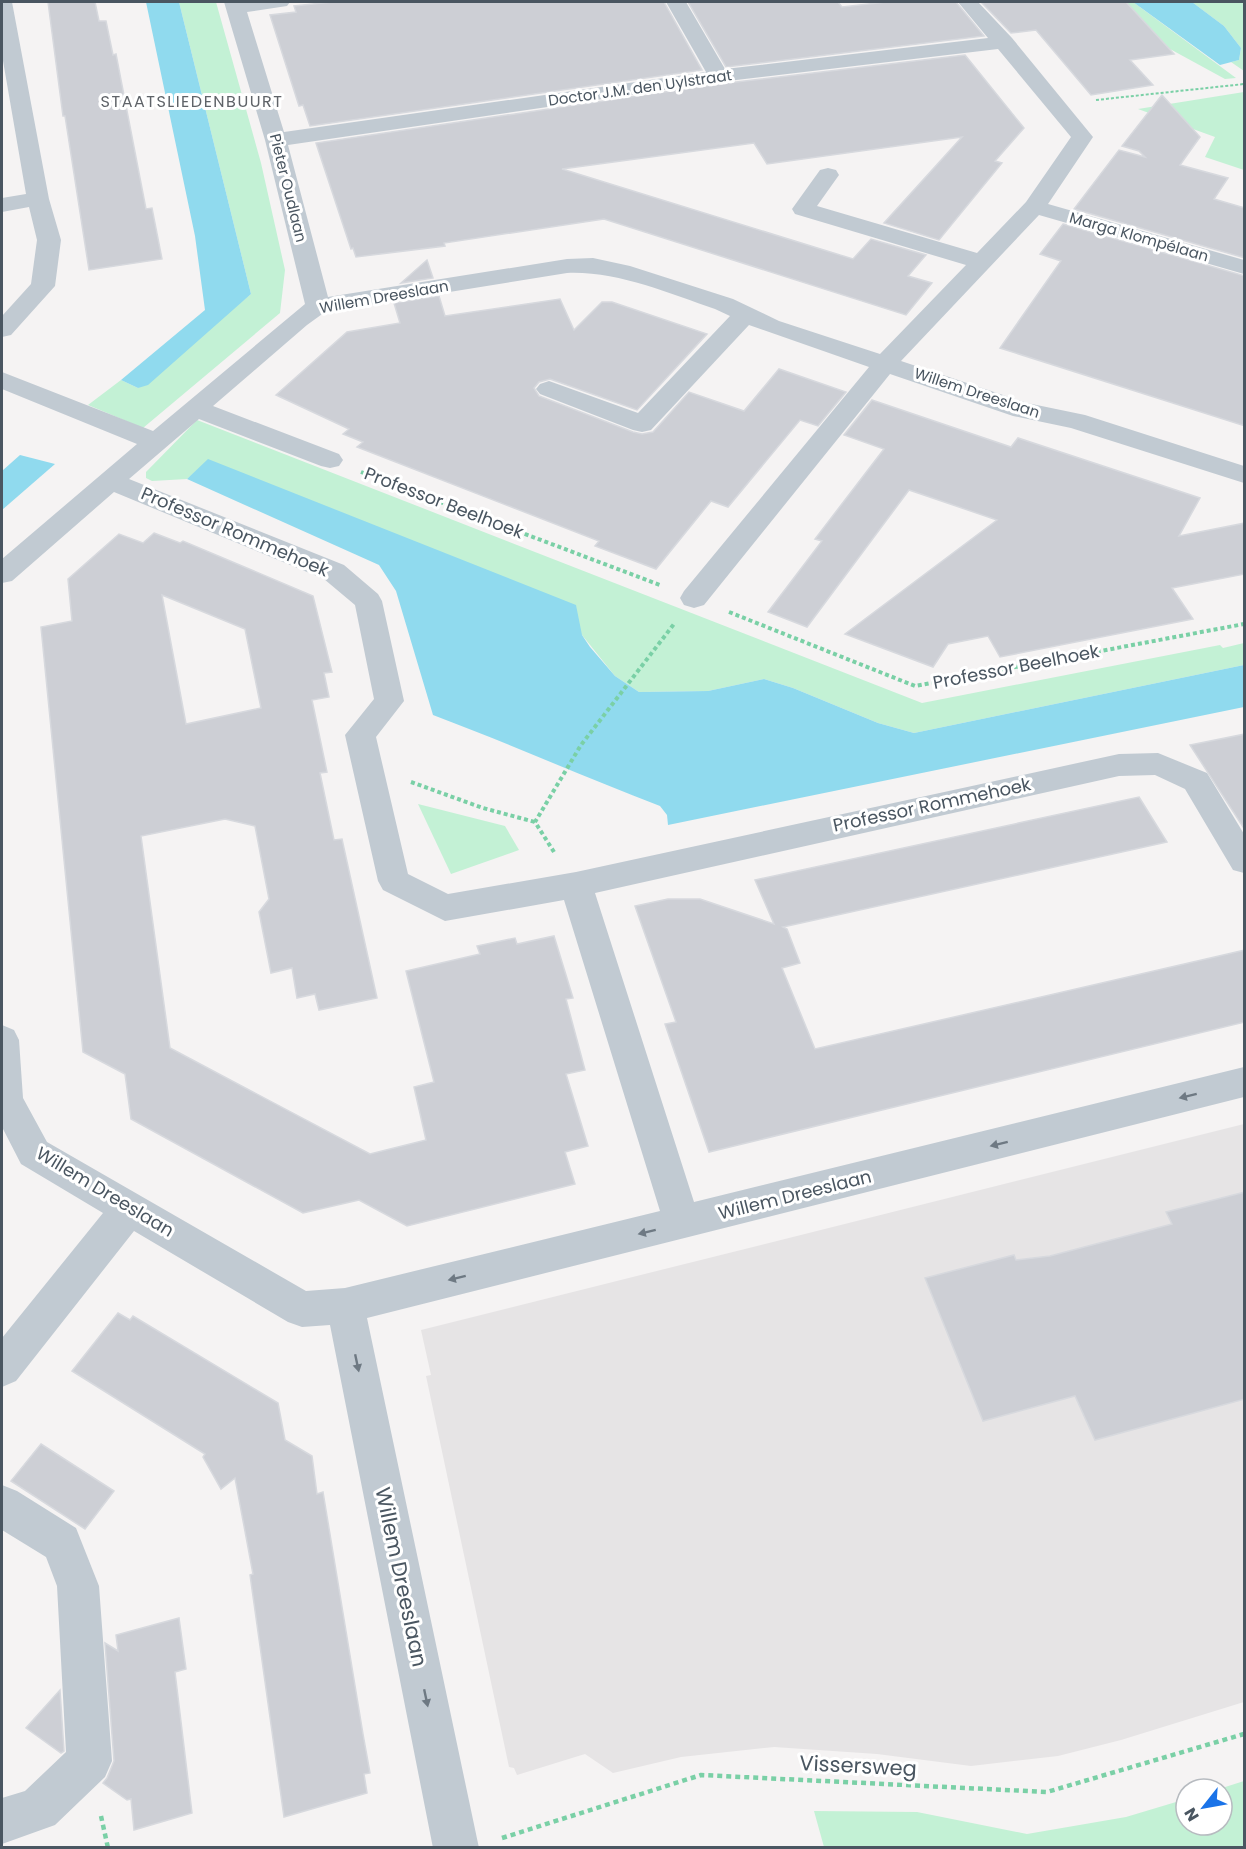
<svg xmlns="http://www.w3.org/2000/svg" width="1246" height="1849" font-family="Poppins,sans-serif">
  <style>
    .education { fill: #e6e4e5 }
    .green { fill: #c3f1d5 }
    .water { fill: #90daee }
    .building { fill: #cdcfd5; stroke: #d7d9de; stroke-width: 1.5; fill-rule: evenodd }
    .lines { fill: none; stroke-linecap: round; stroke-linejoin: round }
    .path-far2 { stroke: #7ad0a6; stroke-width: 2; stroke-dasharray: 3 2; stroke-linecap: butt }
    .path-far1 { stroke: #7ad0a6; stroke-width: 4; stroke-dasharray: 4 3; stroke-linecap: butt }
    .path { stroke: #7ad0a6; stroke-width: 4.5; stroke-dasharray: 5 4; stroke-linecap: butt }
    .minor { fill: #c1cad2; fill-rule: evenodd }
    .oneway { fill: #6e7983 }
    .labels { text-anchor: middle; stroke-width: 6; stroke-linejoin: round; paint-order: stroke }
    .far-street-label { font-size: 15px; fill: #4a5661; stroke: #fff }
    .far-neighbourhood-label { font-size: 16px; letter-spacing: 1.5px; fill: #5f6368; stroke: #fff }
    .street-label { font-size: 18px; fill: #4a5661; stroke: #fff }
    .near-street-label { font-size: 21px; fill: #4a5661; stroke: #fff }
  </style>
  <rect width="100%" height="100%" fill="#f5f3f3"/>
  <!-- education -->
  <path class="education" d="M1244,1124V1702L1121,1740L1058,1756L971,1766L877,1754L774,1747L681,1757L613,1773L585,1754L517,1775L514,1768L509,1767L426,1376L431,1375L421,1330Z"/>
  <!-- green -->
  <g class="green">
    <path d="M179,2H216L261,163L285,270L280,313L143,428L88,405L121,380L138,388L251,294Z"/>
    <path d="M1101,2H1133L1236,78L1225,79L1159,43Z"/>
    <path d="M1192,2H1241L1244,4V71L1231,62L1239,60L1241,48L1224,26Z"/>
    <path d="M1244,92V170L1205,157L1215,137L1138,109Z"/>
    <path d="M197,420L922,703L1220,645L1223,648L1244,643V665L914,733L878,723L793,688L764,679L708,691L639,692L615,676L582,635L209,460L187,479L152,481L146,478V472Z"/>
    <path d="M418,804L505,826L519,850L451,874Z"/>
    <path d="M1244,1781V1847H824L814,1811L917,1812L1027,1834L1126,1817L1186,1799V1825H1222V1789H1219Z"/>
  </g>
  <!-- water -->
  <g class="water">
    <path d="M146,2H179L251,294L148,385L138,388L121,380L205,310L195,236Z"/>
    <path d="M1133,2H1192L1224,26L1241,48L1239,60L1220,65Z"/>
    <path d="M20,455L55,464L2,510V471Z"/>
    <path d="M208,459L576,605L582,635L590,647L615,676L639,692L708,691L764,679L793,688L878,723L914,733L1244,665V707L668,825L667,815L660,806C584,777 510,744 433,715L396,591L379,565L187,479Z"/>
  </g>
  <!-- building -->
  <g class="building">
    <path d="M48,2H95L99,21H106L113,55L116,54L146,209L152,208L162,259L89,270L65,116H63Z"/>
    <path d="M332,2H664L702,70L310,126L303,105L299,106L270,15L296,12L294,6Z"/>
    <path d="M688,2H838L842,7L886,2H956L984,36L726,67Z"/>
    <path d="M981,2H1126L1174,54L1130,60L1153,85L1091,95L1036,30L1011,33Z"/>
    <path d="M965,55L1024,128L995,161L1002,163L939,240L884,223L962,137L767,164L754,143L562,169L853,259L871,239L926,255L908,276L932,283L906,315L604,219L444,243L445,246L356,257L353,248L351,249L316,143L719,84Z"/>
    <path d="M1162,95L1200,137L1180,165L1228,178L1214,199L1245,208V258L1074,209L1119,150L1145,157L1139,151L1122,146Z"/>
    <path d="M1063,224L1245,276V426L1000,348L1061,261L1040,254Z"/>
    <path d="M427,260L433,278L401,283Z"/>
    <path d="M439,296L445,316L560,299L574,330L602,302H612L707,334L637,410L550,379L539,382L534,388L539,396L633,432L642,434L653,432L689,392L744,411L779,369L846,392L818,426L800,420L728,507L711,501L656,569L595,546L599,541L357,447L363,442L343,434L349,429L276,395L347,332L400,323L394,303Z"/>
    <path d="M872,400L1011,447L1018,438L1200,498L1179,536L1245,523V574L1172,588L1193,619L1000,657L988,636L948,644L933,667L845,634L997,520L909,490L807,627L768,612L822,541L815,539L884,449L844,435Z"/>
    <path d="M154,533L180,543L183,541L313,596L332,672L324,673L329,697L312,700L327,772L320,773L334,840L342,839L377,998L319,1010L315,994L297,998L292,968L271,973L259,912L269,899L255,826L225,819L141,836L170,1048L370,1154L426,1140L414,1087L434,1082L406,971L480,954L477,946L515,938L517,944L554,936L573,998L566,999L585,1070L566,1074L588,1146L565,1152L575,1184L407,1226L359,1200L303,1213L131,1119L125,1074L83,1052L41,627L72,621L68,579L119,534L143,543ZM162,595L245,629L261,708L186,724Z"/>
    <path d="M1245,734V830L1190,745Z"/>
    <path d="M1139,797L1167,842L783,927L787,929L800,963L782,968L815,1049L1245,950V1022L709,1152L665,1024L676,1022L635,906L668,899H700L774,924L755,880Z"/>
    <path d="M1245,1192V1399L1095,1440L1075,1396L983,1421L925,1278L1014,1255L1016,1260L1050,1256L1172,1224L1166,1212Z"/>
    <path d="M118,1313L130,1320L133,1316L278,1403L285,1440L312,1456L317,1494L323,1492L363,1734L370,1773L364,1774L367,1793L284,1817L250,1575L253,1574L235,1478L221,1489L203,1457L205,1454L72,1371Z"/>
    <path d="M41,1444L114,1491L85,1529L11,1481Z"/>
    <path d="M179,1618L186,1669L175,1672L192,1813L134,1830L131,1799L127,1800L103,1783L107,1778L114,1761L105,1643L118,1651L116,1635Z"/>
    <path d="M60,1690L64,1751L61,1753L26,1728Z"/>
  </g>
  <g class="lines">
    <!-- path-far2 -->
    <path class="path-far2" d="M1096,100L1244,84"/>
    <!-- path-far1 -->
    <g class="path-far1">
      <path d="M361,472L660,585"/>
      <path d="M729,612L915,686L1244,624"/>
      <path d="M411,782L483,808L535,822"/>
      <path d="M554,852L535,822L581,745L674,624"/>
    </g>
    <!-- path -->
    <g class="path">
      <path d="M101,1816L108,1848"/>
      <path d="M502,1838L701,1775L1047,1792L1244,1734"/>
    </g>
    <!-- minor -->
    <g class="minor">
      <path d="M2,2H12L49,199L61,240L55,286L11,335L2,337V316L31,284L37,240L29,207L2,212V198L26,194L2,55Z"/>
      <path d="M224,2H290L287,6L247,12L284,132L706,72L666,2H686L725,69L988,38L958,2H978L1012,38L1093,137L1048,204L1244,260V274L1039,215L901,361L1027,403L1085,415L1244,466V483L1071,428L1013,416L890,374L704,605L694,608L684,605L680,598L684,591L869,367L749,325L651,430L642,432L633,430L540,394L536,389L540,384L549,381L638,413L730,316L715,309C667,293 618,271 567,273L325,312L307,325L213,406L339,454L343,460L339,466L330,468L321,466L199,419L129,479L344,565L378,594L382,601L404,701L376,737L408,874L448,894L576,872L1119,754L1158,753L1207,773L1244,834V873L1233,870L1185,789L1155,775L1119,776L595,893L694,1202L1244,1067V1097L367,1318L479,1848H433L330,1325L302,1327L288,1322L134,1231L16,1381L2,1387V1338L103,1213L21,1164L2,1127V1025L14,1030L19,1040L23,1098L47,1142L306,1291L345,1288L660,1211L564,900L445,921L383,890L378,881L345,735L374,699L355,605L324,579L114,492L12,581L2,583V559L137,444L2,389V372L153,431L305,304L265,140ZM998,49L1071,137L1026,202L977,253L817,206L839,175L836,170L828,168L820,170L792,209L795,214L966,265L880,354L779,321L733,299L630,266L593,258L567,259L328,297L288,145L719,82Z"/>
      <path d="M2,1485L17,1491L76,1528L99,1586L112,1761L105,1777L55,1825L2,1844V1798L25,1791L66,1752L57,1586L46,1557L2,1530Z"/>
    </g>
  </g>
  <!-- one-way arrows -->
  <defs><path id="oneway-solid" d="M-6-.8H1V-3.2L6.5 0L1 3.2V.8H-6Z" transform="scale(1.5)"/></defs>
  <g class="oneway">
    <use href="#oneway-solid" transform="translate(1188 1096) rotate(166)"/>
    <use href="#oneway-solid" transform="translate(999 1144) rotate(166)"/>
    <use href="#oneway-solid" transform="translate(647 1232) rotate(166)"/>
    <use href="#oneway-solid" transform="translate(457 1278) rotate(166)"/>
    <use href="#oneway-solid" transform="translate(357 1363) rotate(78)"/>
    <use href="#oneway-solid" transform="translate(426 1698) rotate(78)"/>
  </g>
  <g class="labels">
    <!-- far-street labels -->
    <g class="far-street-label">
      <text transform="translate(640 88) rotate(-8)" y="5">Doctor J.M. den Uylstraat</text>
      <text transform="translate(288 188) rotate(76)" y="5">Pieter Oudlaan</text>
      <text transform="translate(1139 237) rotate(16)" y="5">Marga Klompélaan</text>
      <text transform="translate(384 297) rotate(-10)" y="5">Willem Dreeslaan</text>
      <text transform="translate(977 393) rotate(18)" y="5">Willem Dreeslaan</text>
    </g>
    <!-- far-neighbourhood labels -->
    <g class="far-neighbourhood-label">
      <text x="192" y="107">STAATSLIEDENBUURT</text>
    </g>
    <!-- street labels -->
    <g class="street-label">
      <text transform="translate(444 503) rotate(21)" y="6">Professor Beelhoek</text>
      <text transform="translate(235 532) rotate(23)" y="6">Professor Rommehoek</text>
      <text transform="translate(1016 667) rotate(-11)" y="6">Professor Beelhoek</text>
      <text transform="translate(932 805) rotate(-12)" y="6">Professor Rommehoek</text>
      <text transform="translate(105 1192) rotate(31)" y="6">Willem Dreeslaan</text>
      <text transform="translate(795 1195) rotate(-14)" y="6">Willem Dreeslaan</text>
    </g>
    <!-- near-street labels -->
    <g class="near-street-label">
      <text transform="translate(401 1577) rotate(78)" y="7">Willem Dreeslaan</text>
      <text transform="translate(858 1766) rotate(3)" y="7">Vissersweg</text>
    </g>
  </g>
  <!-- border -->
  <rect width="1246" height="1849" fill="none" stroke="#4a5661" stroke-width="6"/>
  <!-- north arrow -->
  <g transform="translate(1204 1807) rotate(239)"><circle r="28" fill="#ffffff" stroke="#b7bbc0" stroke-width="1.5"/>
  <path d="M0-4.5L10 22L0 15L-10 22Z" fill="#1a73e8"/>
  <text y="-9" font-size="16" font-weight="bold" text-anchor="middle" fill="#4a5661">N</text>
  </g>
</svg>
